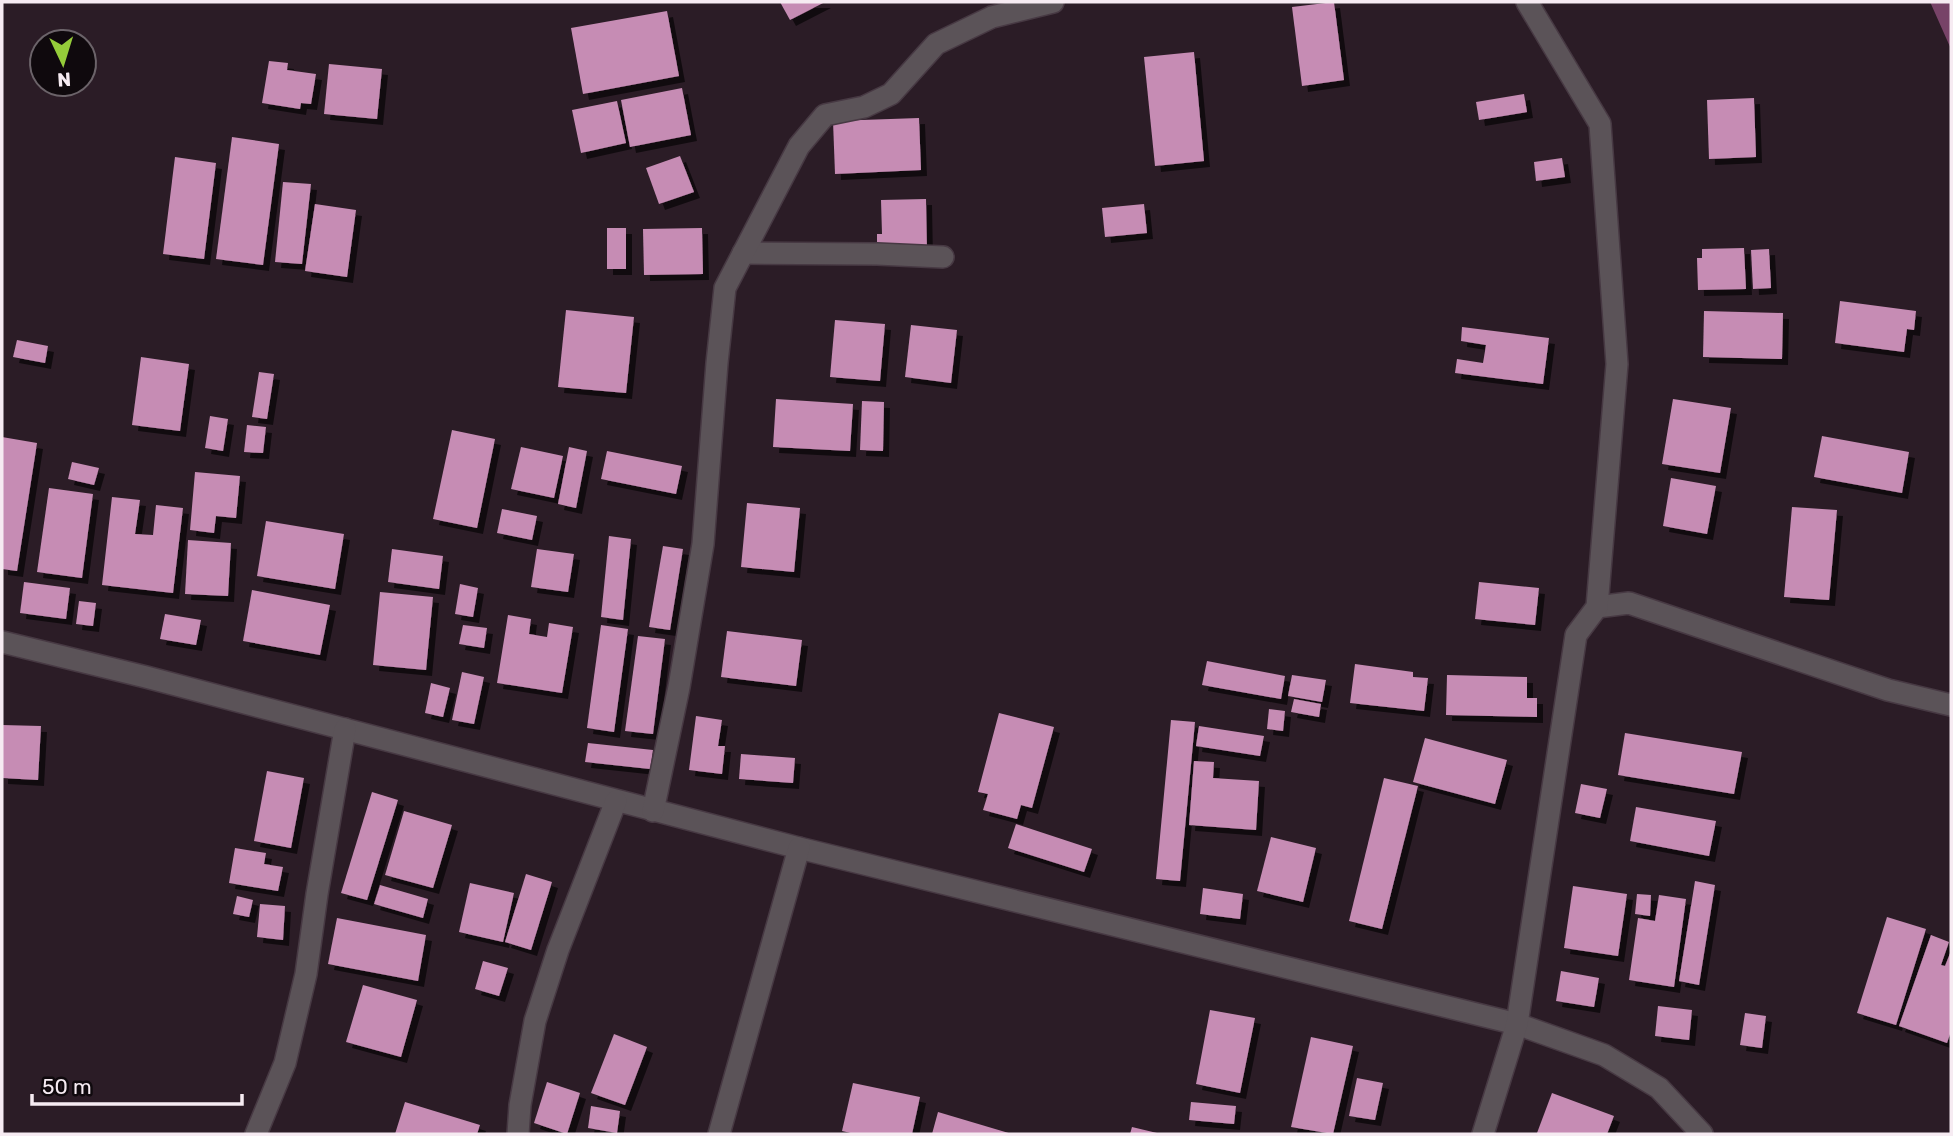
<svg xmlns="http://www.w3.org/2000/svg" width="1953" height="1136" font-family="Rubik,sans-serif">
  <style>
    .forest { fill: #774368 }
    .building { fill: #c68cb4; filter: url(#shadow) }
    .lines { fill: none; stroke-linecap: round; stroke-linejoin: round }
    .street-casing { stroke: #473943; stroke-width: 24 }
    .street { stroke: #5b5358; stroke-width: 21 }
  </style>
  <defs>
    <filter id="shadow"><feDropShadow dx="6" dy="6" stdDeviation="0" flood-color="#0009"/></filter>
  </defs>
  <rect width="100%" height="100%" fill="#2b1c26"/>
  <!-- forest -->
  <path class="forest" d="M1930,2H1951V49L1931,4Z"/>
  <!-- building -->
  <g class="building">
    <path d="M780,2H825L790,20Z"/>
    <path d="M1334,2L1344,80L1302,86L1292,7Z"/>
    <path d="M667,11L679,76L583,94L571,28Z"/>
    <path d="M1194,52L1204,161L1155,166L1144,57Z"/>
    <path d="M269,61L288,63L287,70L316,74L311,104L301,103L300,109L262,103Z"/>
    <path d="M329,64L382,69L377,119L324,114Z"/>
    <path d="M682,88L691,135L630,147L621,100Z"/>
    <path d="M1524,94L1527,112L1479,120L1476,102Z"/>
    <path d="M1754,98L1756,157L1709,159L1707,100Z"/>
    <path d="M617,101L626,143L581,153L572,110Z"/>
    <path d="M919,118L921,170L835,174L833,121Z"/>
    <path d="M232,137L279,144L263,265L216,259Z"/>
    <path d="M680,156L694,192L659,204L646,168Z"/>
    <path d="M175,157L216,163L204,259L163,254Z"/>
    <path d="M1562,158L1565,177L1536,181L1534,162Z"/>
    <path d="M283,182L311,184L302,264L275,262Z"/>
    <path d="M926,199L927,252H877V234H882L881,200Z"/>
    <path d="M315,204L356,210L347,277L305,271Z"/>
    <path d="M1144,204L1147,233L1105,237L1102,208Z"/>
    <rect x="607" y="228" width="19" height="41"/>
    <path d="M702,228L703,274L644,275L643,229Z"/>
    <path d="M1744,248L1746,289L1698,290L1697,258H1702V249Z"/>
    <path d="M1769,249L1771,288L1753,289L1751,250Z"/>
    <path d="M1840,301L1916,311L1914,330L1907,329L1904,352L1835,343Z"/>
    <path d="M566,310L634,317L626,393L558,387Z"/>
    <path d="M1704,311L1783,313L1782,359L1703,357Z"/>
    <path d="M835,320L885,324L880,381L830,377Z"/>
    <path d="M911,325L957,330L951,383L905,377Z"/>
    <path d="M1462,327L1549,338L1543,384L1455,373L1457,359L1483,363L1486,345L1461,341Z"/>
    <path d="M17,340L48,346L45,363L13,357Z"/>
    <path d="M141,357L189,364L180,431L132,425Z"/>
    <path d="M259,372L274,374L267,419L252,417Z"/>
    <path d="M776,399L853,404L850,451L773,447Z"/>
    <path d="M1673,399L1731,408L1720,473L1662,464Z"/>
    <path d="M862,401L884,402L883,451L860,450Z"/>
    <path d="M210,416L228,419L223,451L205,448Z"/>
    <path d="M247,425L266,427L263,453L244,452Z"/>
    <path d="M452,430L495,439L477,528L433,519Z"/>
    <path d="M1822,436L1909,452L1902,493L1814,477Z"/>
    <path d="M2,437L37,443L17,571L2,569Z"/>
    <path d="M521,447L563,456L554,498L511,489Z"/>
    <path d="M569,447L587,451L576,508L558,504Z"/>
    <path d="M607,451L682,466L676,494L601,479Z"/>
    <path d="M72,462L99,468L94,485L68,479Z"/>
    <path d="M195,472L240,476L236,518L216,516L214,533L190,530Z"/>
    <path d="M1671,478L1716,486L1707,534L1663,526Z"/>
    <path d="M49,488L93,494L82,578L37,572Z"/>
    <path d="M112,497L140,500L135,534L153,535L156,505L183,508L173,593L102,585Z"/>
    <path d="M747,503L800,508L794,572L741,567Z"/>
    <path d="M1792,507L1837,510L1829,600L1784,597Z"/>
    <path d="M502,509L537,516L532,540L497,533Z"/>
    <path d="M266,521L344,534L335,589L257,576Z"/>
    <path d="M609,536L631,539L623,620L601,617Z"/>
    <path d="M188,540L231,543L228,596L185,594Z"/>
    <path d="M663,546L683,549L670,630L649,627Z"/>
    <path d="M392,549L443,556L439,589L388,582Z"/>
    <path d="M537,549L574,554L568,592L531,587Z"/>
    <path d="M24,582L70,588L66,619L20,613Z"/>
    <path d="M1479,582L1539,588L1535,625L1475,619Z"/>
    <path d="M460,584L478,588L473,617L455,614Z"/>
    <path d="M252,590L330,605L320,655L243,641Z"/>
    <path d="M380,592L433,597L426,670L373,665Z"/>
    <path d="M79,601L96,603L93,626L76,624Z"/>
    <path d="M165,614L201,620L196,645L160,639Z"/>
    <path d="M508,615L531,619L529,634L547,637L549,623L573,627L562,693L497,683Z"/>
    <path d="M463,625L487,628L484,648L459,644Z"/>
    <path d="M601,625L628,629L614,732L587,728Z"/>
    <path d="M727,631L802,640L796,686L721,677Z"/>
    <path d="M638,636L665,639L653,734L625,731Z"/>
    <path d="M1207,661L1285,676L1281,699L1202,685Z"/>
    <path d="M1355,664L1413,672V677L1428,678L1424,711L1350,703Z"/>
    <path d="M462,672L484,677L474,724L452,720Z"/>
    <path d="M1292,675L1326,680L1322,702L1288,696Z"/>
    <path d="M1447,675L1527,677V698H1537V717L1446,715Z"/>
    <path d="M431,683L450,688L443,717L425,713Z"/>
    <path d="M1294,699L1321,704L1319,717L1291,712Z"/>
    <path d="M1269,709L1285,711L1283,731L1267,729Z"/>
    <path d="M999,713L1054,727L1032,808L1021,805L1017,819L983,810L988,794L978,792Z"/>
    <path d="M696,716L722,720L718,746H725L722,774L689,770Z"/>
    <path d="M1171,720L1195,722L1180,881L1156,879Z"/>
    <path d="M2,725L41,726L38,780L2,778Z"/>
    <path d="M1199,726L1264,736L1260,756L1196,746Z"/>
    <path d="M1625,733L1742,752L1734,794L1618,775Z"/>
    <path d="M1425,738L1507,760L1495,804L1413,782Z"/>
    <path d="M588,743L653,750L650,769L585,762Z"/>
    <path d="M741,754L795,758L793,783L739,779Z"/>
    <path d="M1194,761L1214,762L1213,778L1259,781L1256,830L1189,825Z"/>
    <path d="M267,771L304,778L291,848L254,841Z"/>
    <path d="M1384,778L1418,786L1382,929L1349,921Z"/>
    <path d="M1581,784L1607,789L1600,818L1575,813Z"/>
    <path d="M372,792L398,800L367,900L341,893Z"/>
    <path d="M1636,807L1716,821L1709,856L1630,841Z"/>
    <path d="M404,811L452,825L433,888L385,875Z"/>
    <path d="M1016,824L1092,849L1084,872L1008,848Z"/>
    <path d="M1271,837L1316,848L1303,902L1257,891Z"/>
    <path d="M235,848L266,853L264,864L283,867L278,891L229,883Z"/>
    <path d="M526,874L552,882L531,950L505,942Z"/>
    <path d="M1695,881L1715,885L1699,985L1679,981Z"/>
    <path d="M470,883L514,893L503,942L459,932Z"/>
    <path d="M380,885L428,899L423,918L374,904Z"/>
    <path d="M1573,886L1627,894L1618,956L1564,948Z"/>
    <path d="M1203,888L1243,894L1240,919L1200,914Z"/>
    <path d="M1637,894L1651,895L1650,916L1635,914Z"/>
    <path d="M1659,895L1686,899L1674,987L1629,980L1638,918L1655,921Z"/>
    <path d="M237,896L253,900L249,917L233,914Z"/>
    <path d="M260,904L285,906L283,940L257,937Z"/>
    <path d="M1887,917L1926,929L1896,1025L1857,1013Z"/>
    <path d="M337,918L426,935L418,981L328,964Z"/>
    <path d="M1931,935L1949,942L1941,965L1945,966L1951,951V1031L1947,1043L1899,1026Z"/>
    <path d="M483,961L508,968L499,996L475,989Z"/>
    <path d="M1561,971L1599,978L1594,1007L1556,1001Z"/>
    <path d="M363,985L417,1000L401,1057L346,1042Z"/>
    <path d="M1658,1006L1692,1010L1689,1040L1655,1036Z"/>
    <path d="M1210,1010L1255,1018L1240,1093L1196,1084Z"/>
    <path d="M1745,1013L1766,1016L1762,1048L1740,1045Z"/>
    <path d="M614,1034L647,1047L625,1105L591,1093Z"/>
    <path d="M1311,1037L1353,1046L1333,1134L1291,1127Z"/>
    <path d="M1357,1078L1383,1083L1375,1120L1349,1116Z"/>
    <path d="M547,1082L580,1093L567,1134L534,1123Z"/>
    <path d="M853,1083L920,1097L912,1134H855L842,1131Z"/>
    <path d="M1552,1093L1614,1116L1607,1134L1537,1133Z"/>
    <path d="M405,1102L480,1125L477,1134H395Z"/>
    <path d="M1191,1102L1236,1106L1234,1124L1189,1120Z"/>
    <path d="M591,1106L620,1111L617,1133L588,1128Z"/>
    <path d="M938,1112L1012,1134H932Z"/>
    <path d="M1132,1127L1157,1133V1134H1130Z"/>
  </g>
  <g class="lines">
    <defs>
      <g id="street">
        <path d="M743,253L877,254L943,257"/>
        <path d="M1597,607L1629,603L1888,690L1951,705"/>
        <path d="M2,642L146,677L799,848L1517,1024L1604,1055L1659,1088L1702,1134"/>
        <path d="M653,811L679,687L703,544L717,363L725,288L799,146L825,115L864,107L891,94L936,44L992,17L1053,2"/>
        <path d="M256,1134L285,1063L306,974L317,894L345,729"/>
        <path d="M518,1134L520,1105L535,1021L558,950L616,801"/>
        <path d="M719,1134L799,848"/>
        <path d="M1483,1134L1517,1024L1576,635L1597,607L1617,364L1600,124L1527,2"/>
      </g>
    </defs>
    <!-- street casing -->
    <use href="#street" class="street-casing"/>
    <!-- street -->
    <use href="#street" class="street"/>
  </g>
  <!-- border -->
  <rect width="1953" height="1136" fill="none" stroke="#f6ebf2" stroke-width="7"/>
  <!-- north arrow -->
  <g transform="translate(63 63) rotate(176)"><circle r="33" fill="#0f090d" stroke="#6b6369" stroke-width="2"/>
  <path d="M0-5L12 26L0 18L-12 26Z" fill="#95cc3a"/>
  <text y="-10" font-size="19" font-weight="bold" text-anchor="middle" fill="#f6ebf2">N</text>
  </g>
  <!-- scale -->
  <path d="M32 1094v10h210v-10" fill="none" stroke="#f6ebf2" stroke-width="3.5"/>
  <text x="42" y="1094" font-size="21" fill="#f6ebf2" stroke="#0f090d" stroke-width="5" paint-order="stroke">50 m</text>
</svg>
